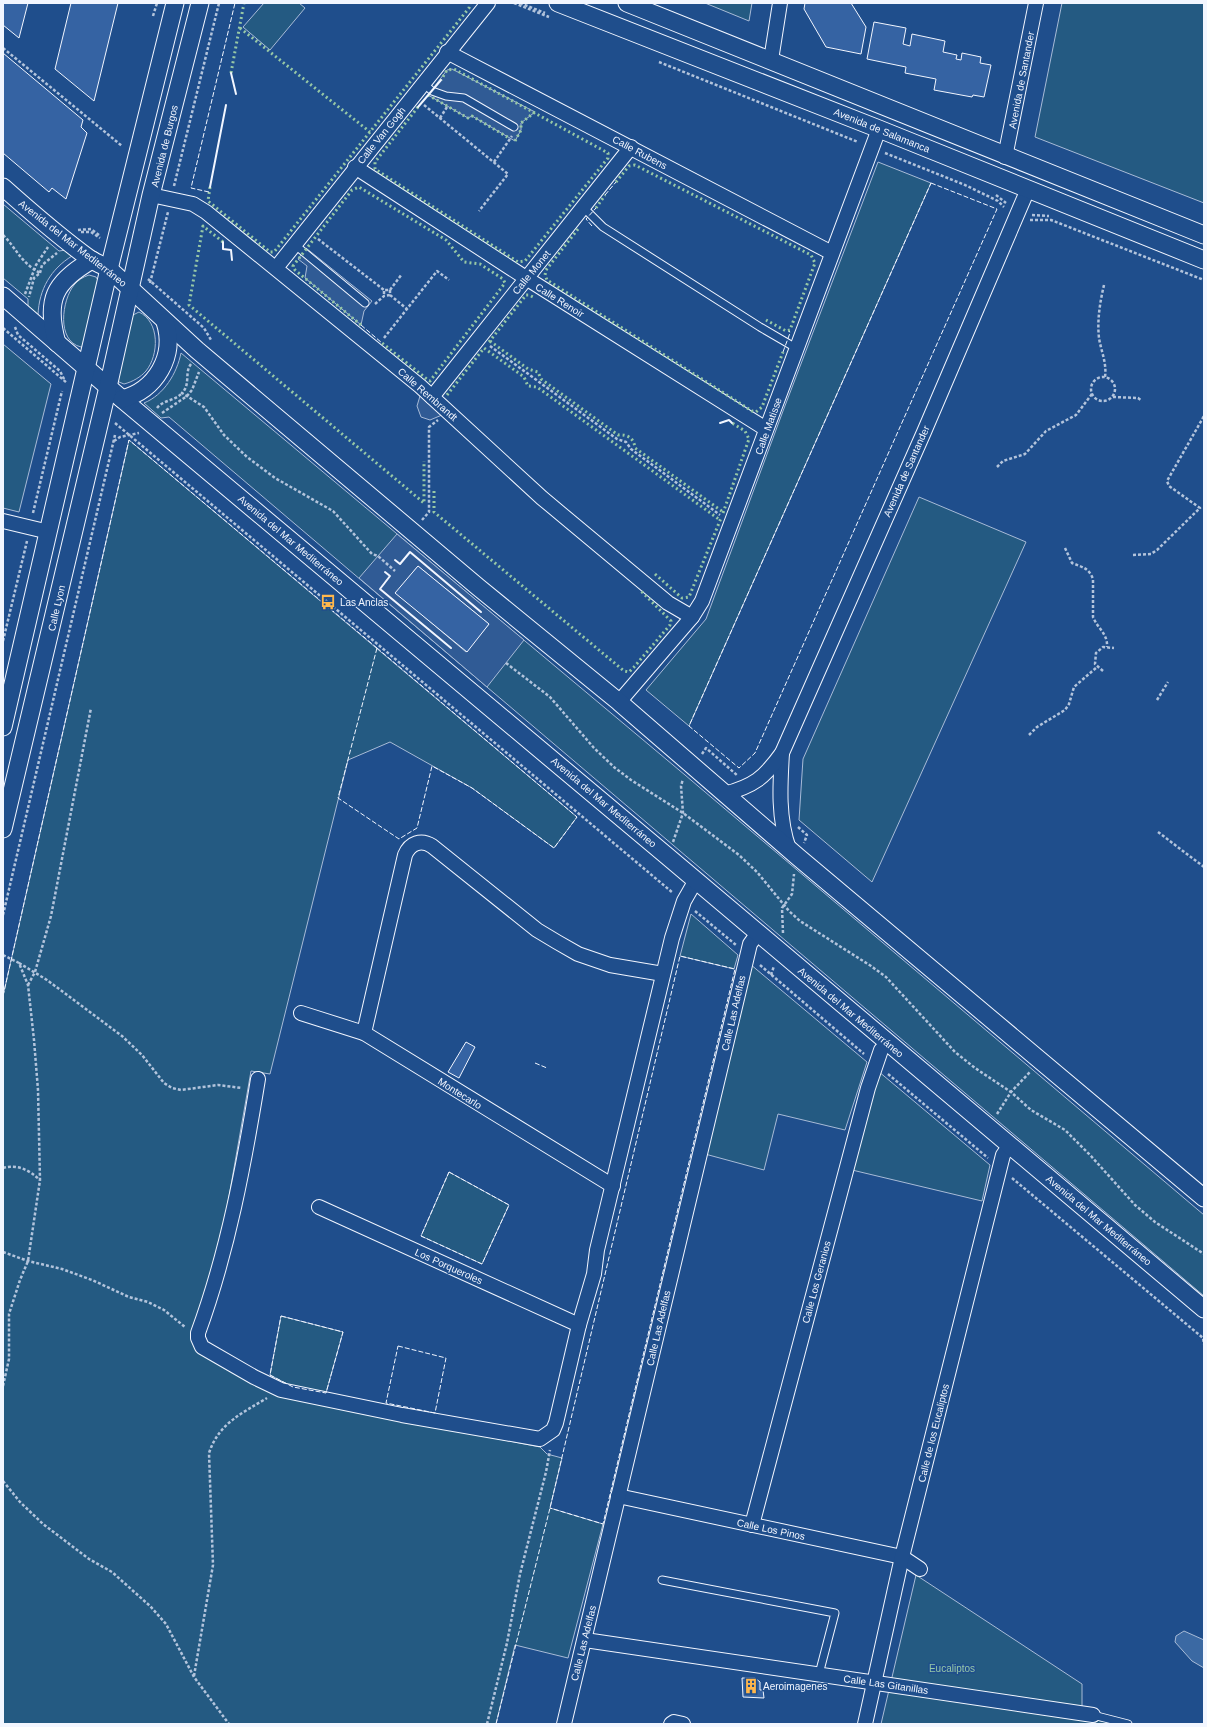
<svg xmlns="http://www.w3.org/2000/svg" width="1207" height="1727" font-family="Arial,sans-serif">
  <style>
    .green { fill: #245a82; stroke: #a8bbd7 }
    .parking { fill: #305b95; stroke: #a8bbd7; fill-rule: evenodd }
    .water { fill: #3b69a3; stroke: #a8bbd7 }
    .building { fill: #3563a3; stroke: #f2f6ff }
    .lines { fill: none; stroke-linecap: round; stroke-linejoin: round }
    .service-casing { stroke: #f2f6ff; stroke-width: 9 }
    .minor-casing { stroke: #f2f6ff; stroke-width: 16 }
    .tertiary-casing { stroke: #f2f6ff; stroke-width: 19 }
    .path { stroke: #b3c4dc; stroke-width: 2.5; stroke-dasharray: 3 2; stroke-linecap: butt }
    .service { stroke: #1f4e8c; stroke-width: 7 }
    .minor { stroke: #1f4e8c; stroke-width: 14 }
    .tertiary { stroke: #1f4e8c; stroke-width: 17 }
    .hedge { stroke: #97c8a6; stroke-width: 3; stroke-dasharray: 2 3; stroke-linecap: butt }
    .fence { stroke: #f2f6ff; stroke-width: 1; stroke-dasharray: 5 2; stroke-linecap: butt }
    .wall { stroke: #f2f6ff; stroke-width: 2 }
    .labels { text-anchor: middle; stroke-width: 3; stroke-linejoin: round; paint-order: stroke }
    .street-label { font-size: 10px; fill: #f2f6ff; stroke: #1f4e8c }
    .poi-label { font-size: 10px; fill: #f2f6ff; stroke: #1f4e8c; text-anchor: start }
    .park-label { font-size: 10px; fill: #97c8a6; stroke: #1f4e8c }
  </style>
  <rect width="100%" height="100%" fill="#1f4e8c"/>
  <!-- green -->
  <g class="green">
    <path d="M264,3H299L305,8L270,50L243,27Z"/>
    <path d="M705,3H752L749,21Z"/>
    <path d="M1062,3H1204V203L1035,137Z"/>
    <path d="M878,162L931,183L689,726L646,690L706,619L783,411Z"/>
    <path d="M3,204L59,251L66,250L72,256C51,269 39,289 38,315L28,306V299L3,278Z"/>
    <path d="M89,275L96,277L99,282L85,346L81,347C56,341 62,300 74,285C78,280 83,277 89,275Z"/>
    <path d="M139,312C160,322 159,355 146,371C141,377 132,382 124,384L119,382L117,379L131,316Z"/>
    <path d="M3,344L51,384L19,512L3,508Z"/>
    <path d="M181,353L685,775L1204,1215V1296L169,417L161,418L144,403C164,395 177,373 181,353Z"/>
    <path d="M129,440L577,817L554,848L472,788L390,742L348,760L270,1074L251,1071L227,1208L210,1288L191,1337L197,1347L278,1396L540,1447L547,1454L562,1458L550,1508L603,1524L568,1658L515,1645L496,1724H3V996Z"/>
    <path d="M919,497L1026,542L872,882L799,820L803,759Z"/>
    <path d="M691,914L738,955L734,969L680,956Z"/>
    <path d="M750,964L867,1062L845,1130L778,1114L764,1170L705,1154Z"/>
    <path d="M878,1071L990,1165L982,1201L852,1170Z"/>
    <path d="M449,1172L509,1205L482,1264L421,1236Z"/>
    <path d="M281,1316L343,1332L326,1393L293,1387L270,1375Z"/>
    <path d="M916,1575L1082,1684V1718L1108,1722V1724H881Z"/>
  </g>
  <!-- parking -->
  <g class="parking">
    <path d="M452,69L535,112L521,123V130L515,141L472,116L468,118L428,95L447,70Z"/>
    <path d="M306,248L372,301L364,311L361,325L305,278L307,266L298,259Z"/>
    <path d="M420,396L442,415L430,420L421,417L417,406Z"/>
    <path d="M397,534L524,640L487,687L359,578ZM418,566L489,624L466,652L396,593Z"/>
  </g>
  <!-- water -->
  <path class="water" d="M1184,1631L1204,1640V1668L1192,1661L1175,1642L1176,1636Z"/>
  <!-- building -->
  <g class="building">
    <path d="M3,3H28L19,38L3,25Z"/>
    <path d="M71,3H118L94,101L55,69Z"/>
    <path d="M805,3H851L866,27L861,54L826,47L804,9Z"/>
    <path d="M874,22L906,28L903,44L910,46L912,34L945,41L943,52L957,55L956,59L961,60L962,53L981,57L980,63L991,65L984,97L973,95L972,97L934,90L936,79L905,73L906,67L867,59Z"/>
    <path d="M3,53L83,120L81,127L87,133L66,199L52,188L49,192L3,153Z"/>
    <path d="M418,566L489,624L467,652L395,593Z"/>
    <path d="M466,1042L475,1047L459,1078L448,1072Z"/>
    <path d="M742,1678H755L760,1682V1690H763L764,1698L743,1697Z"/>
  </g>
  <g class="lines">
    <defs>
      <g id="service">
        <path d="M423,83L432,91L446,96L464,98L514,127"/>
        <path d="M584,208L603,227L760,327L796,348"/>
        <path d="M294,244L365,303"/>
        <path d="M662,1580L835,1613L819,1674"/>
        <path d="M1093,1715L1128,1724"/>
      </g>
      <g id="minor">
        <path d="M447,52L832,253"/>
        <path d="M771,60L780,3"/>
        <path d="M1005,157L1036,3"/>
        <path d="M355,167L526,278L766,429"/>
        <path d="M151,195L193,204L206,212L420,386L542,498L668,603L692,617"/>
        <path d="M276,268L488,3"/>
        <path d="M432,397L631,147"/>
        <path d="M3,521L49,532"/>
        <path d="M619,702L692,617L702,601L879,129"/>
        <path d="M782,753C780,786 778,818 789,849"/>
        <path d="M724,794C754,786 764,778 782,753L924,432L1028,189"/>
        <path d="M301,1013L364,1033L613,1186"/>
        <path d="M364,1033L405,855C410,843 421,839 432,846L537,930L557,942L578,954L610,965L663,974"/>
        <path d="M258,1079C244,1165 228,1251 198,1333V1338L202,1347L254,1377L281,1390L402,1415L540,1439L553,1430L556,1423L579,1325L594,1274L597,1250L672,938L684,901L696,880"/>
        <path d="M319,1207L579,1325"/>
        <path d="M618,1496L902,1557L920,1569"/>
        <path d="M752,1525L868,1088L881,1050L888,1042"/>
        <path d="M585,1640L1093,1715"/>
        <path d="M564,1724L750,944L758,933"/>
        <path d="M671,1724L674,1722L683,1724"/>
        <path d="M865,1724L902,1557L1003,1155L1010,1145"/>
      </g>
      <g id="tertiary">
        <path d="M558,3L879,129L1204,260"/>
        <path d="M627,3L1204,235"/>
        <path d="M3,187C31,212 60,237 90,259C96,263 103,265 109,269L197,350L478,587L619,702L798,857L1204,1198"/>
        <path d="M3,296L122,399L667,856L1204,1309"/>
        <path d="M57,343C45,300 54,282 92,260"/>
        <path d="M122,399C156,390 176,356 165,322"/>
        <path d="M3,727L109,269L175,3"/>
        <path d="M3,829L108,387L151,195L200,3"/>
      </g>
    </defs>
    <!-- service casing -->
    <use href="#service" class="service-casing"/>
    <!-- minor casing -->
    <use href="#minor" class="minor-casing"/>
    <!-- tertiary casing -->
    <use href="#tertiary" class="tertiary-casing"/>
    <!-- path -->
    <g class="path">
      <path d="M514,3L549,17"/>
      <path d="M520,3L545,13"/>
      <path d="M153,16L157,3"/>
      <path d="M3,48L122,146"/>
      <path d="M659,62L858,142"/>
      <path d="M424,105L508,174L479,211"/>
      <path d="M440,118L447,107"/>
      <path d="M885,153L965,185L998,201L1004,207"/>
      <path d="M494,162L512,136"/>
      <path d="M174,186L219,3"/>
      <path d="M996,195L1006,203"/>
      <path d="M1032,215L1049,216"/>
      <path d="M1030,220H1051L1204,280"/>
      <path d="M78,230L91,229L99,235"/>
      <path d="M81,232H91L100,238"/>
      <path d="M3,235C18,250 19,261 40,273L34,278L29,297"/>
      <path d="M318,239L384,290"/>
      <path d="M40,273L42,265L57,253"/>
      <path d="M148,279L204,328L211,340"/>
      <path d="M150,283L168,212"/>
      <path d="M1104,285C1100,302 1097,320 1099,338C1101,351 1107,363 1105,377"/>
      <path d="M390,290L402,274"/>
      <path d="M25,294L36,265L48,247"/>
      <path d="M390,295L407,309"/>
      <path d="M375,304L384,296L390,295V290H384V296"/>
      <path d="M15,327L18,335L60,371L65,381"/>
      <path d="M3,328L67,383"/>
      <path d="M384,338L437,271L449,280"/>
      <path d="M490,346L617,439L626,442L631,449L720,515"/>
      <path d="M191,364C184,373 191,384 182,393L204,407L224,435L247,457L275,478L333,511L372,554L378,556L395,571"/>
      <circle cx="1103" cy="389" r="12"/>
      <path d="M1113,397L1138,398L1142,401"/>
      <path d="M157,408C163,400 175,401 182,393"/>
      <path d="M162,413L187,396L192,390L199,372"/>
      <path d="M115,423L673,893"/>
      <path d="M114,441L120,437L139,433"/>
      <path d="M997,467L1003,461L1025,454L1046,431L1076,415L1092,394"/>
      <path d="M33,513L62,391"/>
      <path d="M422,520L429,512V427L438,420"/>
      <path d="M1065,548L1072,563C1082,567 1089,568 1093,579V617C1098,629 1108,634 1107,647"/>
      <path d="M1133,555L1151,554L1157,550L1200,508L1169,486L1167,481L1204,416"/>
      <path d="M3,641L27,541"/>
      <path d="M506,663L550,697L594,748L615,768L631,780L683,813L739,855L757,872L789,911L800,921L871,966L886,977L955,1052L975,1068L1011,1092L1031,1110L1065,1130L1091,1156L1135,1205L1155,1222L1204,1254"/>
      <path d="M1103,671L1095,664L1096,653L1103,647L1114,648"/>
      <path d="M1157,700L1168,682"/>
      <path d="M1029,735L1037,727L1065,710L1069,704L1074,687L1097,667"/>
      <path d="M702,754L706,748L738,776"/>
      <path d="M798,827L807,835L804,843"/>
      <path d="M1158,832L1204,867"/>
      <path d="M673,842L683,813L681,786L683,779"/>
      <path d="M695,911L736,945"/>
      <path d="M3,915L115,435"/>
      <path d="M783,933L782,908L792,894L794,874"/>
      <path d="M3,955L19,963L28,985L34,1040L38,1090L40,1180L28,1261L20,1280L9,1314V1359L3,1386"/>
      <path d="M19,963L47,980L122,1036L142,1055L164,1083L172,1088L181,1090L218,1085L242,1088"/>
      <path d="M760,965L864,1054"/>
      <path d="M771,975L774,966"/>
      <path d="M28,985L35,972L51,916L91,708"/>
      <path d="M888,1074L988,1158"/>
      <path d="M997,1114L1011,1092L1030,1072"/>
      <path d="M3,1168C18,1164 29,1170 40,1180"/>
      <path d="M1012,1178L1203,1338L1204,1344"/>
      <path d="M3,1252L28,1261L62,1269L92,1280L129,1297L148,1302L164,1310L185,1327"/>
      <path d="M3,1481L20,1502L43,1524L89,1559L112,1572L150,1606L166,1624L194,1677L229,1724"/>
      <path d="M194,1676L213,1565L209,1453C219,1423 241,1414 267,1398"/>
      <path d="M487,1724L507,1643L520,1574L546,1472L550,1450"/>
    </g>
    <!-- service -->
    <use href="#service" class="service"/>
    <!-- minor -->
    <use href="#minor" class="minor"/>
    <!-- tertiary -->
    <use href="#tertiary" class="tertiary"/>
    <!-- hedge -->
    <g class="hedge">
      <path d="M240,28L370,132"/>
      <path d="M231,73L244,3"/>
      <path d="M428,95L468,118L472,116L509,138"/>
      <path d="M418,107L375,162V169L518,262L525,261L608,158V153L454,69L447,70L441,80"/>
      <path d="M515,141L521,130V123L535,112"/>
      <path d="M616,182L629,166L635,165L811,255L815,263L790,330L786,331L766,320"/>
      <path d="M210,187L208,201L270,252H274L469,8L470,3"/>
      <path d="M596,208L605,195"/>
      <path d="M578,229L546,270L545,275L547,280L752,411L756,412L762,407L783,352"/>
      <path d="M223,242L203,226L189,305L424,503V461"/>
      <path d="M361,325L295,270L293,266L352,190L359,187L446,240L464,262L480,264L503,279L505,283L430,381L428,380L382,343"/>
      <path d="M490,341L528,369L538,372L541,379L618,435C627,434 634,438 635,448L723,512"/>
      <path d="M489,342L526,295H529L533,297"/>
      <path d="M447,395L484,348L524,377L528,386L537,387L720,520"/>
      <path d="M434,491V512L624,671L629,672L634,667L670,625L671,621L640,590"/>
      <path d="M723,513L749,439L745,431L732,423"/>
      <path d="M655,574L682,598L689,597L721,518"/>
    </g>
    <!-- fence -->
    <g class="fence">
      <path d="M931,183L997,209L755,753L739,768L689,726Z"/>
      <path d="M209,192L191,188L235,3"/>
      <path d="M605,195L616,182"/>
      <path d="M592,226L586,219L596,208"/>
      <path d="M361,325L382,343"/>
      <path d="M783,352L790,333L789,331"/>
      <path d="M377,648L577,817L554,848L472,788L432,766L417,828L399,839L338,798Z"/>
      <path d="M3,996L129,440L377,648"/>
      <path d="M535,1063L547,1068"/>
      <path d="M449,1172L509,1205L482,1264L421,1236Z"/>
      <path d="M281,1316L343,1332L326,1393L293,1387L270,1375Z"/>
      <path d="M398,1346L446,1358L435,1413L386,1403Z"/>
      <path d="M496,1724L550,1508L680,956L735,969L603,1524L550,1508"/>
    </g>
    <!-- wall -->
    <g class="wall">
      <path d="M231,73L236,94"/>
      <path d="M418,107L441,80"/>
      <path d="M210,187L226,105"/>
      <path d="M223,242V249L231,250L232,260"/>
      <path d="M720,423L729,420L732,423"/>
      <path d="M395,560L400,564L410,552L481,612"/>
      <path d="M385,572L390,576L380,589L451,648"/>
    </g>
  </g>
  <!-- icons -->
  <defs>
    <symbol id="bus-bare" viewBox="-9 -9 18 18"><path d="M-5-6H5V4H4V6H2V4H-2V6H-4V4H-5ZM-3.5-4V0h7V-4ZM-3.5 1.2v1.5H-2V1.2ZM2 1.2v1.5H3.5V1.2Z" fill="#ffb74d" stroke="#1f4e8c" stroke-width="2.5" paint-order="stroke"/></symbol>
    <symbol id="building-bare" viewBox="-9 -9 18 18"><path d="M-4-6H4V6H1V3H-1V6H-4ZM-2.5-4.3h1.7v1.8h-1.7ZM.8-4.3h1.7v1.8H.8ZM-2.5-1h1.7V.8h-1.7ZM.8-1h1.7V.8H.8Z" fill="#ffb74d" stroke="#1f4e8c" stroke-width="2.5" paint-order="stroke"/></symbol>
  </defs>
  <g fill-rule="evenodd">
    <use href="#bus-bare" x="317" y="591" width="22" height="22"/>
    <use href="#building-bare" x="740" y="1675" width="22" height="22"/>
  </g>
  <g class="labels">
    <!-- street labels -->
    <g class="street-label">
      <text transform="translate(1021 80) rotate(-79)" y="4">Avenida de Santander</text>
      <text transform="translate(882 130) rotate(22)" y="4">Avenida de Salamanca</text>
      <text transform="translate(381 135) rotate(-51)" y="4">Calle Van Gogh</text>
      <text transform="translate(164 146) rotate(-76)" y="4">Avenida de Burgos</text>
      <text transform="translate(640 152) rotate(28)" y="4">Calle Rubens</text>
      <text transform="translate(73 243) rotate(38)" y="4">Avenida del Mar Mediterráneo</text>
      <text transform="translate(531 272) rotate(-51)" y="4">Calle Monet</text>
      <text transform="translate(560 300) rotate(32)" y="4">Calle Renoir</text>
      <text transform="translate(428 394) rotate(41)" y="4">Calle Rembrandt</text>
      <text transform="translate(768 426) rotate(-70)" y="4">Calle Matisse</text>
      <text transform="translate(906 471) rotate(-66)" y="4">Avenida de Santander</text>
      <text transform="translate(291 540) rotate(40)" y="4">Avenida del Mar Mediterráneo</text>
      <text transform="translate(56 608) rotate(-77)" y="4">Calle Lyon</text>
      <text transform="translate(604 802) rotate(40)" y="4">Avenida del Mar Mediterráneo</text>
      <text transform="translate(851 1012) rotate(40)" y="4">Avenida del Mar Mediterráneo</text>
      <text transform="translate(733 1013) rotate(-77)" y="4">Calle Las Adelfas</text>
      <text transform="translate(460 1093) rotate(32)" y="4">Montecarlo</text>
      <text transform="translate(1099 1220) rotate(40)" y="4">Avenida del Mar Mediterráneo</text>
      <text transform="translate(449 1266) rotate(24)" y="4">Los Porqueroles</text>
      <text transform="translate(816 1282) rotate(-75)" y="4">Calle Los Geranios</text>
      <text transform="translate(658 1328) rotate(-77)" y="4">Calle Las Adelfas</text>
      <text transform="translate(933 1433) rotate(-76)" y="4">Calle de los Eucaliptos</text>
      <text transform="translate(771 1529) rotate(12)" y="4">Calle Los Pinos</text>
      <text transform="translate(583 1643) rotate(-76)" y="4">Calle Las Adelfas</text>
      <text transform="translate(886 1684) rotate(8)" y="4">Calle Las Gitanillas</text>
    </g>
    <!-- poi labels -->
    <g class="poi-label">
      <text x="340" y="606">Las Anclas</text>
      <text x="763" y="1690">Aeroimagenes</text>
    </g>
    <!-- park labels -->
    <g class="park-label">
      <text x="952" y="1672">Eucaliptos</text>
    </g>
  </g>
  <!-- border -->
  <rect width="1207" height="1727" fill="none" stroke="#f2f6ff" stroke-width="8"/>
</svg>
